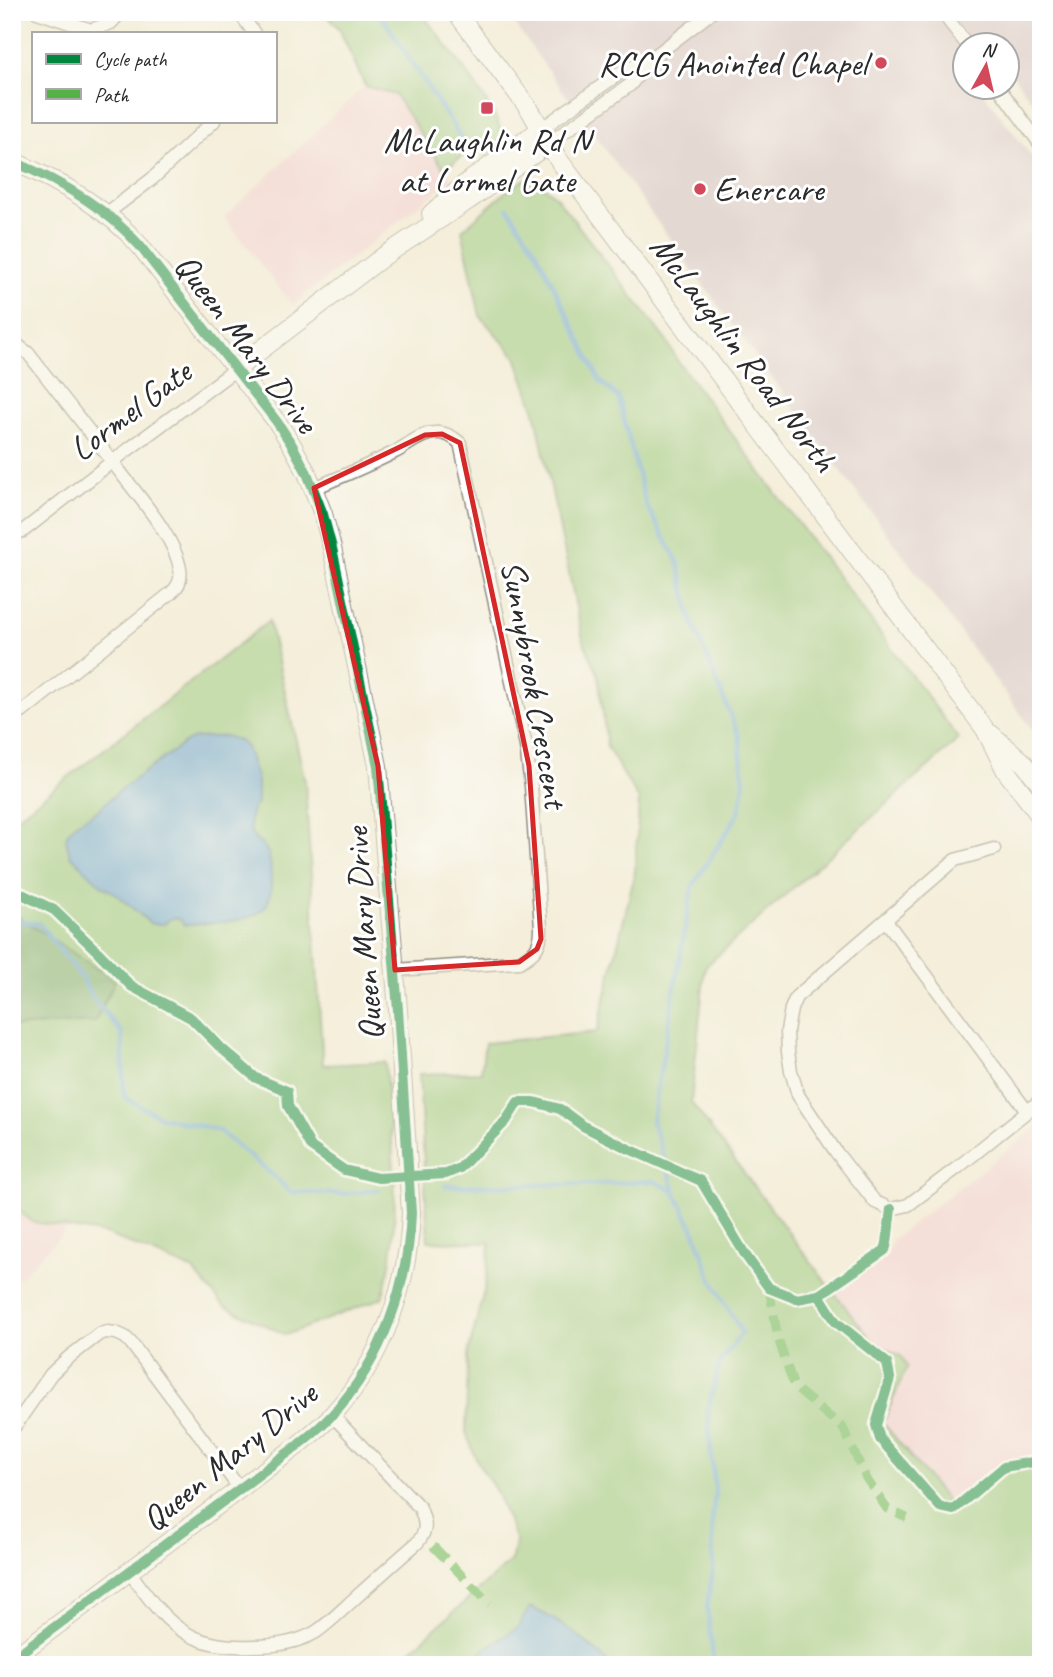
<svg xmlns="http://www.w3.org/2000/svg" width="1053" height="1677" font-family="Caveat,sans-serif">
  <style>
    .built { fill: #f6cfd7 }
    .industrial { fill: #d1bdc9 }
    .green { fill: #93c779; stroke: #5f7952; stroke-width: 2 }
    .forest { fill: #76ac69; stroke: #506c4a; stroke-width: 2 }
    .water { fill: #60a3d4; stroke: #466780; stroke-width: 2 }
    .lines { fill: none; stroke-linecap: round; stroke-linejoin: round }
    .stream { stroke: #60a3d4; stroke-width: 4.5 }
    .street-casing { stroke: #908c82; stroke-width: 15 }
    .secondary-casing { stroke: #908c82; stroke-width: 20 }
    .street { stroke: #fff; stroke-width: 12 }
    .secondary { stroke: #fff; stroke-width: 18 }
    .quiet { stroke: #56b246; stroke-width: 9; stroke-dasharray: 18 9; stroke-linecap: butt }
    .cycleway-casing { stroke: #fff; stroke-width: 15 }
    .cycleway { stroke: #00873e; stroke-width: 10 }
    .marked { fill: none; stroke: #d62828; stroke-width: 5; stroke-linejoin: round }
    .poi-dot { fill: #d1495b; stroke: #fff; stroke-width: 2.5 }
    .labels { text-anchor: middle; stroke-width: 6; stroke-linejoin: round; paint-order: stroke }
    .poi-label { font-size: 35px; fill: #2b2b2b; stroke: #fff; text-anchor: end }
    .street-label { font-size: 35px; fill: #2b2b2b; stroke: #fff }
  </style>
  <rect width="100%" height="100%" fill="#fff"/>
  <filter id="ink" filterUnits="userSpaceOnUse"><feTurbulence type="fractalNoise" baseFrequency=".0143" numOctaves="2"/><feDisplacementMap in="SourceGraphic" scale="14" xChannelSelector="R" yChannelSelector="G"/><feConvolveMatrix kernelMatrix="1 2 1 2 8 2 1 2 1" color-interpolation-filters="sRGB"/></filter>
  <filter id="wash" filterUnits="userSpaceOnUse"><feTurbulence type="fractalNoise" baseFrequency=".00686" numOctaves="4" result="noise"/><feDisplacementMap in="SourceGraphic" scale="28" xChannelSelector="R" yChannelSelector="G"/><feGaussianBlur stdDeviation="1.57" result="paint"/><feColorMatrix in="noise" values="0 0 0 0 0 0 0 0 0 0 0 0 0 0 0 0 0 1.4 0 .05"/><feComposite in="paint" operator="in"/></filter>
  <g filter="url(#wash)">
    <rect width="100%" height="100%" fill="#f4eeda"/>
    <!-- built -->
    <g class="built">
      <path d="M365,86L395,95L452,179L292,305L224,217Z"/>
      <path d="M1041,1124V1458L1004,1462L951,1506L883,1423L907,1367L901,1356L875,1344L834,1293L886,1255L893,1239Z"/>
      <path d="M12,1206L33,1222L69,1227L12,1285Z"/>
    </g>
    <!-- industrial -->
    <path class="industrial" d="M506,12H1041V113L1008,69L1007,46H965V88H980L1041,169V733L1037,736L703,285Z"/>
    <!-- green -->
    <g class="green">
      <path d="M324,12H421C435,32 509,120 501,140C498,146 490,151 485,154L477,146L444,169L395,95L365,86L339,28Z"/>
      <path d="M529,177H533L556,197L668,343L677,360L731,433L959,739L705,967L691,1102L828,1285L875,1344L901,1356L907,1367L883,1423L951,1506L1004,1462L1041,1458V1665H394L511,1561L516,1541L496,1491L477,1461L466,1432L468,1354L486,1283L490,1243L428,1241L419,1074L481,1072L485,1043L597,1032L635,872L639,800L607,747L598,674L583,640L535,411L516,357L480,316L462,230L510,188Z"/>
      <path d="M269,621L305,781L323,1065L385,1062C390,1126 400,1192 391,1256C390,1270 386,1284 382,1298L286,1335L224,1306L193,1270L106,1234L33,1222L12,1206V821Z"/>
    </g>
    <!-- forest -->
    <path class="forest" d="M12,912L115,981L95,1022L12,1027Z"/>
    <!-- water -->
    <g class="water">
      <path d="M226,736L240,741L246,747L257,780V804L252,809C249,819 248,832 256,840C262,845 267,848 269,856C271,863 271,871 271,878C273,908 261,916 234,921C217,923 201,924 184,925C179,916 170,916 165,924H151L115,893L101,885L70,855L66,841L67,834L76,823L97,811L120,790L187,741L195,738Z"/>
      <path d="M530,1607C563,1622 585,1640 611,1665H466L483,1650L518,1627Z"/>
    </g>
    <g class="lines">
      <!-- stream -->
      <g class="stream">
        <path d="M379,12L469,150"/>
        <path d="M508,208L537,252L600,381L618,397L646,505L678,562L691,618L739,736L744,784L739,813L692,887L652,1121L675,1192"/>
        <path d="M12,919L39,924L79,974L92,997L122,1033L124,1097L161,1117L218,1130L277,1179L290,1192L345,1194L379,1190"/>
        <path d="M445,1186L600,1184L654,1181L675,1192L695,1232L711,1278L742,1333L720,1362L708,1409L710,1442L715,1491L712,1523L713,1571L707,1606L714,1665"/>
      </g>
    </g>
  </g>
  <g filter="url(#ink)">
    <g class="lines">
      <defs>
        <g id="street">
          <path d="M37,12L91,30L111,23L121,12"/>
          <path d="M239,12L254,33"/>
          <path d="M942,12L968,46"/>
          <path d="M999,88L1041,145"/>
          <path d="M541,129L621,72L648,60"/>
          <path d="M549,143L630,85L652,58L712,12"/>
          <path d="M106,214L152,179L214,121"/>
          <path d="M12,341L28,353C59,393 91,433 121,473C140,498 175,538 180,569C182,579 178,587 171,593L22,712L12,717"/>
          <path d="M314,488C341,477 369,465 395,452C407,446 421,433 435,433C444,432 453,437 460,443L526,746L531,786L541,928C541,946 535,954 519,962L395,970"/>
          <path d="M12,534L23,531L113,461L236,369"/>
          <path d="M994,849L955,860L796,997L791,1009L787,1031L788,1052L791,1071L798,1095L836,1152L875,1202L891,1209L908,1205L957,1168L1041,1100"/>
          <path d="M886,921L1027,1111"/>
          <path d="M12,1430L51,1374L68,1358L99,1334L107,1332L116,1333L125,1337L131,1343L240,1489"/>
          <path d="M129,1571C166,1623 186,1649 254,1646C276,1646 297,1643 316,1632C329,1623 341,1611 353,1600C374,1581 395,1562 417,1543C428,1530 426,1524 420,1508L332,1415"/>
        </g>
        <g id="secondary">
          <path d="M456,12L530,110L558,159L985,729L1006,771L1041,817"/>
          <path d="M12,161C60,181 106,207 140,246L277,422L292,445L307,473L323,514L332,548L378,766L398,1010L411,1213C408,1286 383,1359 333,1414C322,1426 309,1436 297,1446L12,1659"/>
          <path d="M431,214L465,184L541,129"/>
          <path d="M236,369L384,256L469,200L549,143"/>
          <path d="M991,734L1022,761L1041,784"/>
        </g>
      </defs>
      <!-- street casing -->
      <use href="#street" class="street-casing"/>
      <!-- secondary casing -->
      <use href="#secondary" class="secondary-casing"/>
      <!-- street -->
      <use href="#street" class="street"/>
      <!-- secondary -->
      <use href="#secondary" class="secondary"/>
      <!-- quiet -->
      <g class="quiet">
        <path d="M769,1288L778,1338L794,1387L843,1428L866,1478L887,1509L907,1518"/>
        <path d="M433,1546L490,1604"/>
      </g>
      <defs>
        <g id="cycleway">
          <path d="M12,161C60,181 106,207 140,246L277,422L292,445L307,473L323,514L332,548L378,766L398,1010L411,1213C408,1286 383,1359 333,1414C322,1426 309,1436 297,1446L12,1659"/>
          <path d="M12,889L54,910L98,952L131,986L191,1018L220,1047L256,1078L287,1091L288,1106L311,1147L344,1170L378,1178L446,1174L460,1168L506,1121L518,1102H534L560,1109L583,1126L627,1148L701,1181L746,1256L769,1288L797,1299L819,1295L885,1250L887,1243L891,1209"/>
          <path d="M819,1295L836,1322L887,1363L890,1378L876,1425L880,1439L940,1507L953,1510L1004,1467L1033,1462L1041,1464"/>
        </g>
      </defs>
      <!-- cycleway casing -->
      <use href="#cycleway" class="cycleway-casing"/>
      <!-- cycleway -->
      <use href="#cycleway" class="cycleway"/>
    </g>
  </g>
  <!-- marked area -->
  <path d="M0 0H1053V1677H0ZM442,434L460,443L529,766L541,939L537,949L519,962L395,970L378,766L314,488L425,435Z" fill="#f4eeda" fill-opacity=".55" fill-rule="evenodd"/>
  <path class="marked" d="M442,434L460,443L529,766L541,939L537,949L519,962L395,970L378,766L314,488L425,435Z"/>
  <!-- markers -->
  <g class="poi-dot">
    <circle cx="881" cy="63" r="7"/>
    <rect x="480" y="101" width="14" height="14" rx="3.5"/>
    <circle cx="700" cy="189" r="7"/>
  </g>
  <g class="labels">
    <!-- poi labels -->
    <g class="poi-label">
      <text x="867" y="75">RCCG Anointed Chapel</text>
      <text x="487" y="152" text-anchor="middle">McLaughlin Rd N<tspan x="487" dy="40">at Lormel Gate</tspan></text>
      <text x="714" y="201" text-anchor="start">Enercare</text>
    </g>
    <!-- street labels -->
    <g class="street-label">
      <text transform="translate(247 343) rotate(53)" y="12">Queen Mary Drive</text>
      <text transform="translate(744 353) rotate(53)" y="12">McLaughlin Road North</text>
      <text transform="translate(130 410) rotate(-37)" y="12">Lormel Gate</text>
      <text transform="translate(535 684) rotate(80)" y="12">Sunnybrook Crescent</text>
      <text transform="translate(363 934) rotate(-94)" y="12">Queen Mary Drive</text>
      <text transform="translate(229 1456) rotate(-39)" y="12">Queen Mary Drive</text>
    </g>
  </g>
  <!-- margin -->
  <rect width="1053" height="1677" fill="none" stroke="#fff" stroke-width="42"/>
  <!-- legend -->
  <rect x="32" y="32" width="245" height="91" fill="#ffffff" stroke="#aaaaaa" stroke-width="2"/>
  <rect x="46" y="54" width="35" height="10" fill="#00873e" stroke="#aaaaaa" stroke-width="2"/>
  <text x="94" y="66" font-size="21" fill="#2b2b2b">Cycle path</text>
  <rect x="46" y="89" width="35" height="10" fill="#56b246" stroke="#aaaaaa" stroke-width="2"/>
  <text x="94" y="102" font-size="21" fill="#2b2b2b">Path</text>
  <!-- north arrow -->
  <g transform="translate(986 66) rotate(8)"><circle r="33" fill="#ffffff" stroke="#aaaaaa" stroke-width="2"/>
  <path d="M0-5L12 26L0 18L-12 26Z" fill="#d1495b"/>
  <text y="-10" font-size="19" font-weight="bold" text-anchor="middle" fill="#2b2b2b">N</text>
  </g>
</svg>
